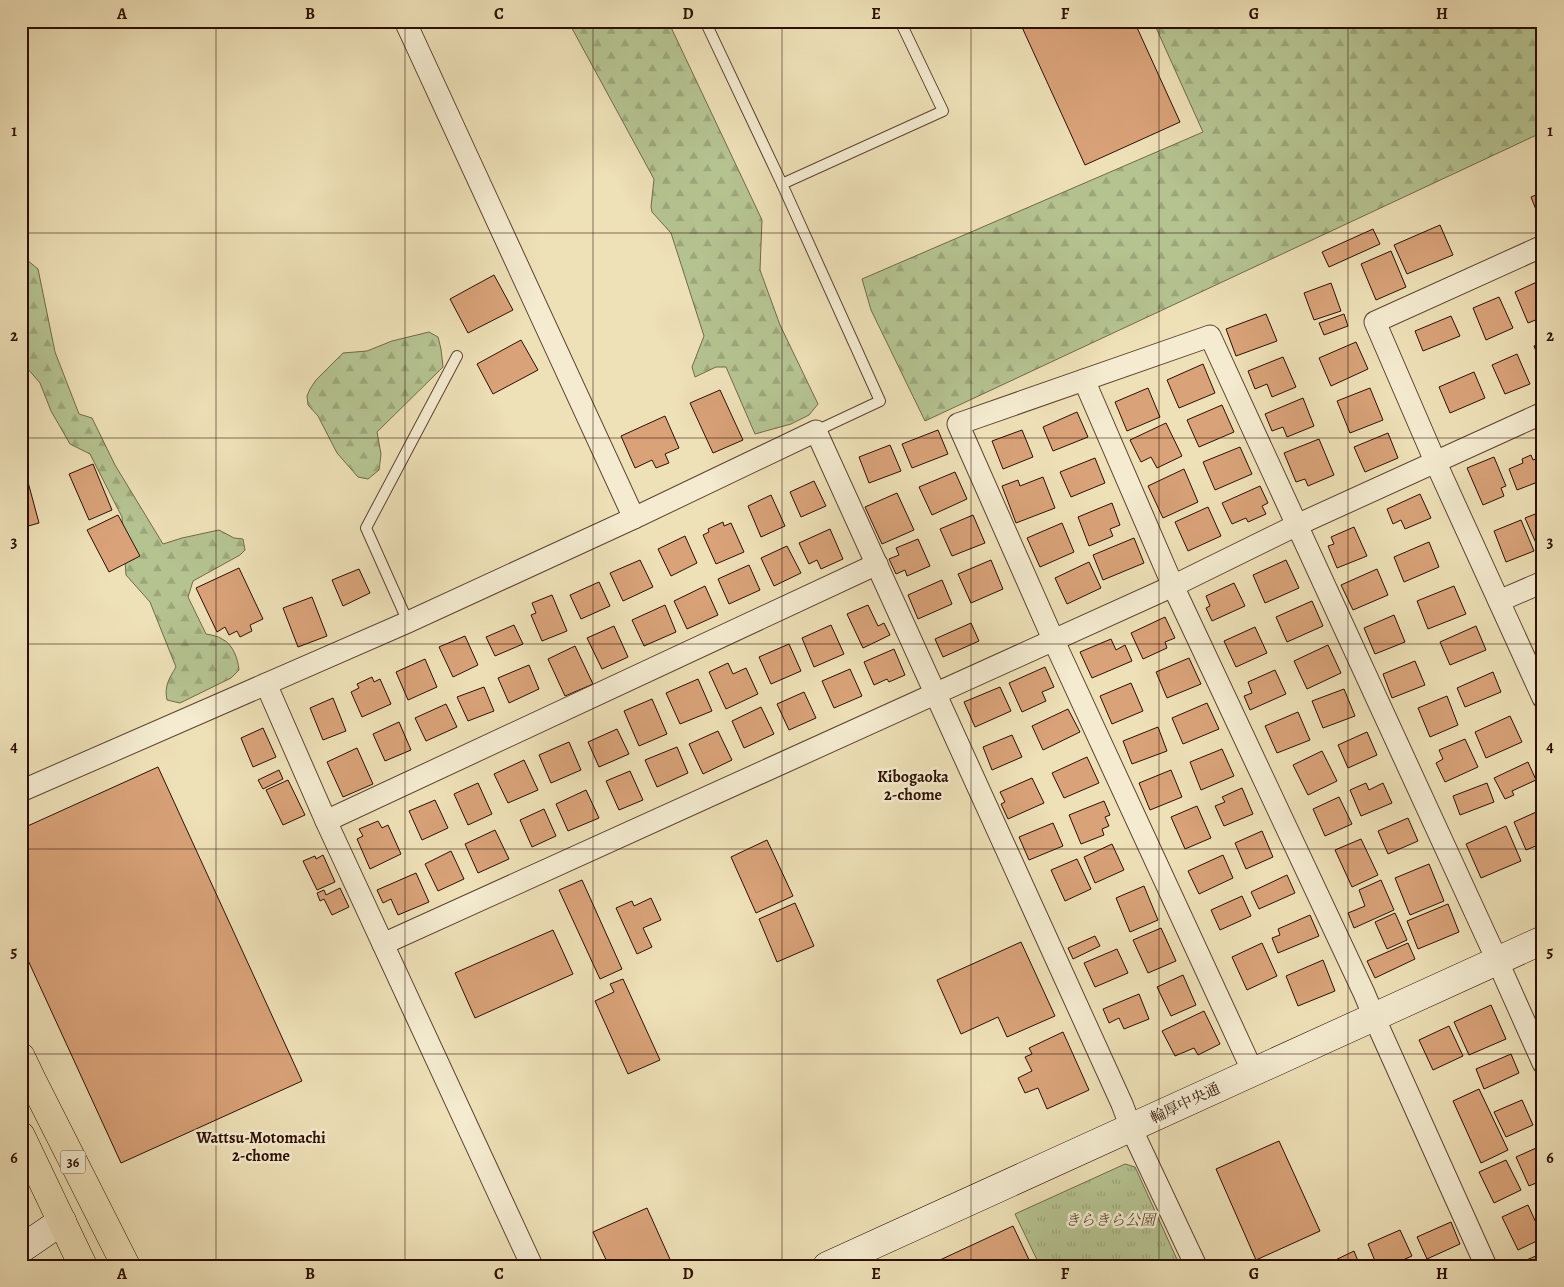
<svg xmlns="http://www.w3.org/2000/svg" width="1564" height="1287" font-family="Alegreya,'Noto Serif JP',serif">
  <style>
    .forest { fill: url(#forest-firs); stroke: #72694a }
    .park { fill: url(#park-tufts); stroke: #72694a }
    .building { fill: #d9a279; stroke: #2e0f03 }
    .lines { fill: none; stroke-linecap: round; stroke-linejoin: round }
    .lane-casing { stroke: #5e4330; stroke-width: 12 }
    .street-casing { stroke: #5e4330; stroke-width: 23 }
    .secondary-casing { stroke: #2e0f03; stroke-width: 29 }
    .highway-casing { stroke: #2e0f03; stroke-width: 29 }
    .lane { stroke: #f4ebd0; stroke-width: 10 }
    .street { stroke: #f4ebd0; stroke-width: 21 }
    .secondary { stroke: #f4ebd0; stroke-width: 28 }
    .highway { stroke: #eee0b7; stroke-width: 28 }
    .grid { fill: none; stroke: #2e0f03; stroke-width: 1; stroke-opacity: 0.55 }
    .labels { text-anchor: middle; stroke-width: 5; stroke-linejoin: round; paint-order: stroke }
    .shield { fill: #f4ebd0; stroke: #695140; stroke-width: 1 }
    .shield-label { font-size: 14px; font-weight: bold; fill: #2e0f03 }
    .street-label { font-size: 15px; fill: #2e0f03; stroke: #f4ebd0 }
    .park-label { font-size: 15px; font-style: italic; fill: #5d4e35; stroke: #f4ebd0 }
    .neighbourhood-label { font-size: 16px; font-weight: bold; fill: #2e0f03; stroke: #f4ebd0 }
    .neatline { fill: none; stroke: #2e0f03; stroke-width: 2 }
    .grid-label { font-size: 16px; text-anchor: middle; font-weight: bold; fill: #2e0f03 }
  </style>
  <defs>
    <pattern id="forest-firs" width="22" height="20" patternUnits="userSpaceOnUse" patternTransform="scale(1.25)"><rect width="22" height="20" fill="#b5c391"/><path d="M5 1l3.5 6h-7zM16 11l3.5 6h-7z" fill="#9ca67b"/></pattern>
    <pattern id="park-tufts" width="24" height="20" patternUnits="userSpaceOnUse" patternTransform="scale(1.25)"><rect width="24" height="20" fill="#b5c391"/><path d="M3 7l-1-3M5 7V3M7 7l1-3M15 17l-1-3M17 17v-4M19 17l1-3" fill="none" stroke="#9ca67b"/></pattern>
  </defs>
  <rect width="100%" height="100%" fill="#eee0b7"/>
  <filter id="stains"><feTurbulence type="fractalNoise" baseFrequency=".004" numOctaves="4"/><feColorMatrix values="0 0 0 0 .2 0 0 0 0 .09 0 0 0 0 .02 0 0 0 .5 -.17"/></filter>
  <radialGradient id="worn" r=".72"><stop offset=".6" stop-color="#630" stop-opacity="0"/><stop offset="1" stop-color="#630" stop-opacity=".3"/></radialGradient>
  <!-- forest -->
  <g class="forest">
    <path d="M568,21H668L762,220L760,270L780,325L818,404L809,415L791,424L755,434L726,367H716L695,377L692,367L704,336L671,233L652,212L651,207L654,179Z"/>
    <path d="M1153,21H1543V132L925,421L871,310L862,279L1203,132Z"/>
    <path d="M21,255L38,269L55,352L79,414L92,418L115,465L163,544L182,538L219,530L234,538L243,539L245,550L240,555L193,581L188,597L206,634C211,635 218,636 222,639C233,644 238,659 239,670L231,678L180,703L167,700C164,686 169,679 176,667L150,602L126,575L122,517L90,454L70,444L51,411L40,383L21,361Z"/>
    <path d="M429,332L438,337L441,349L443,367L377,432L381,454L379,470L368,479L358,477L337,453L318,416L308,405L307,396L310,389L316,380L343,353L367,351L392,341Z"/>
  </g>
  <!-- park -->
  <path class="park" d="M1125,1164L1135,1167L1180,1266H1040L1015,1214Z"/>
  <!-- building -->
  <g class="building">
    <path d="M1028,21H1134L1180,122L1085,165L1021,25Z"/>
    <path d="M1543,192V225H1542L1531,197Z"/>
    <path d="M1440,225L1453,255L1407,274L1394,245Z"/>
    <path d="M1373,229L1380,244L1329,267L1322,252Z"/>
    <path d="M1391,251L1406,287L1376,300L1361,264Z"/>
    <path d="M494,275L513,310L468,333L450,299Z"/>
    <path d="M1539,281L1543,288V317L1528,323L1515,292Z"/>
    <path d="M1331,283L1341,311L1314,320L1304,293Z"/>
    <path d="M1499,297L1513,328L1486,340L1473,308Z"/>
    <path d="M1266,314L1277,341L1236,356L1226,329Z"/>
    <path d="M1344,314L1348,326L1324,335L1319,323Z"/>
    <path d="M1451,316L1460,336L1423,351L1415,331Z"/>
    <path d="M521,340L538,370L493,394L477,364Z"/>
    <path d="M1356,342L1368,369L1331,386L1319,358Z"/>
    <path d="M1543,342V369L1534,346Z"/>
    <path d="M1517,354L1530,384L1505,394L1492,365Z"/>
    <path d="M1283,357L1296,387L1272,397L1267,384L1255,389L1248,371Z"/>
    <path d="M1203,364L1215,393L1179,408L1167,380Z"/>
    <path d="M1474,372L1485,398L1450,413L1439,387Z"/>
    <path d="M1148,388L1160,417L1127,431L1115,402Z"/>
    <path d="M1370,388L1383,420L1350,433L1337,401Z"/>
    <path d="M720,390L743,440L713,453L690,403Z"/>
    <path d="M1303,398L1314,426L1287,437L1283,427L1272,431L1265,414Z"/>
    <path d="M1222,405L1234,432L1199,447L1187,420Z"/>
    <path d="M1077,412L1088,437L1053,451L1043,427Z"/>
    <path d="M665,416L679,448L665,454L669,463L656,468L652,460L635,468L621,436Z"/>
    <path d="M1166,423L1182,456L1157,468L1151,457L1141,462L1130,440Z"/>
    <path d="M938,430L948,454L912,468L902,444Z"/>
    <path d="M1022,430L1033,457L1003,469L992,441Z"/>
    <path d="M1388,433L1398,458L1365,472L1354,447Z"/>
    <path d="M1319,439L1334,475L1308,486L1305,479L1296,482L1284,453Z"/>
    <path d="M890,445L901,471L869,483L859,457Z"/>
    <path d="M1240,447L1252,474L1215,490L1203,462Z"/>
    <path d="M1531,455L1533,460L1541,457L1543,461V480L1517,490L1509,469L1523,463L1522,459Z"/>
    <path d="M21,456L39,523L21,528Z"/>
    <path d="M1494,457L1506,486L1501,488L1504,496L1483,505L1467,468Z"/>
    <path d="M1095,458L1105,483L1071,497L1060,472Z"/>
    <path d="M93,464L112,510L89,520L69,474Z"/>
    <path d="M1184,469L1198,502L1163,518L1148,486Z"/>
    <path d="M955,472L967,499L932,515L919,487Z"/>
    <path d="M1043,477L1055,508L1016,523L1002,486L1018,480L1020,486Z"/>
    <path d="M814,481L826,506L801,517L790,492Z"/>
    <path d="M1260,486L1268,503L1262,506L1266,514L1248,522L1246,518L1232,524L1222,503Z"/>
    <path d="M897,493L914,530L882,544L865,507Z"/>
    <path d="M1420,494L1431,518L1405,529L1401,520L1393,524L1387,509Z"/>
    <path d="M771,495L785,526L761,537L748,506Z"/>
    <path d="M1112,503L1120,525L1110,529L1113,536L1089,546L1078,517Z"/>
    <path d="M1208,507L1221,536L1188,551L1175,522Z"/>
    <path d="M1543,511V540L1536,543L1525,518Z"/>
    <path d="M118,515L140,556L109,572L87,530Z"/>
    <path d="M973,515L985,543L952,556L940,529Z"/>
    <path d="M1521,520L1534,551L1506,562L1494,531Z"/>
    <path d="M723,522L724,526L731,523L744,552L716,564L703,535L709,532L708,529Z"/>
    <path d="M1062,523L1074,552L1040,567L1027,538Z"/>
    <path d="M1354,527L1367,556L1337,568L1328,546L1334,544L1331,537Z"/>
    <path d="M830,529L843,559L821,569L817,560L809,564L799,543Z"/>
    <path d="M685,536L697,563L671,576L658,549Z"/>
    <path d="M1134,538L1144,563L1103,580L1093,555Z"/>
    <path d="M918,539L930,566L907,576L905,570L896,574L889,559L899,555L896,548Z"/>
    <path d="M1429,542L1439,567L1404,582L1394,557Z"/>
    <path d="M787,546L801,573L774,586L761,558Z"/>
    <path d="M640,560L653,587L623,601L610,573Z"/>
    <path d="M991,560L1003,589L971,603L958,574Z"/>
    <path d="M1286,560L1299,588L1265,603L1253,575Z"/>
    <path d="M1089,562L1101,588L1067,604L1055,578Z"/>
    <path d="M749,565L760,590L729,604L718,579Z"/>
    <path d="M239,568L263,619L250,625L252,631L240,637L237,631L229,635L225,627L217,632L196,588Z"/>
    <path d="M359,569L370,593L343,606L332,580Z"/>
    <path d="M1377,569L1388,595L1353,610L1341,585Z"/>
    <path d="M942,580L952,604L918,619L908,595Z"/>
    <path d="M599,582L610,606L581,619L570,595Z"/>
    <path d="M1234,583L1245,606L1212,621L1206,608L1210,606L1206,596Z"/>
    <path d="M705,586L718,615L687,629L674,601Z"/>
    <path d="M1454,586L1466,614L1428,629L1417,601Z"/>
    <path d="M552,595L567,631L542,641L531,615L536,613L532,603Z"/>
    <path d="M312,597L327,636L298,647L283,608Z"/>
    <path d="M1312,601L1323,626L1287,642L1276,617Z"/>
    <path d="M665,605L676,632L644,646L632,620Z"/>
    <path d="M868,605L878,626L884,623L890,635L863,648L847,614Z"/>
    <path d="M1394,615L1405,642L1375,654L1364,628Z"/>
    <path d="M1165,617L1175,638L1165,642L1167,648L1143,659L1131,633Z"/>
    <path d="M971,623L979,641L943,657L935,639Z"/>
    <path d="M514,625L523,644L495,656L486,637Z"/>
    <path d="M831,625L844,654L814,667L802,638Z"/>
    <path d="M614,626L628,657L602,669L587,638Z"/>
    <path d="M1476,626L1486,650L1450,665L1440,642Z"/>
    <path d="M1255,627L1267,653L1236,667L1224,641Z"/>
    <path d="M465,636L478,665L453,677L439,647Z"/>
    <path d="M1111,639L1116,650L1125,645L1132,661L1092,678L1080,652Z"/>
    <path d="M789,644L801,671L771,684L759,657Z"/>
    <path d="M1328,645L1341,673L1307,689L1294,661Z"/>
    <path d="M575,646L593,684L565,696L548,659Z"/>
    <path d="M894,649L905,675L889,682L887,679L874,685L864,662Z"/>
    <path d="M1189,658L1201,684L1167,698L1156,672Z"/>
    <path d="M425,659L437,687L408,700L396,672Z"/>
    <path d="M1415,661L1425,685L1392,698L1383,674Z"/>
    <path d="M728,663L733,674L746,668L758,694L726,709L709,672Z"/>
    <path d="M529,665L539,689L509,703L498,678Z"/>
    <path d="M1045,667L1054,687L1042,692L1046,701L1022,712L1009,683Z"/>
    <path d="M850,669L862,696L834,708L822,681Z"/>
    <path d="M1275,670L1286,694L1250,710L1244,696L1252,693L1248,682Z"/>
    <path d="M1493,672L1501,692L1465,707L1457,688Z"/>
    <path d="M372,677L374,682L380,679L391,704L362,717L351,692L359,688L357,684Z"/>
    <path d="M698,679L712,711L680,724L666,693Z"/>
    <path d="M1131,683L1143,711L1112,724L1100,696Z"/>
    <path d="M484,687L494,711L468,721L457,697Z"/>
    <path d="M1000,687L1011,711L975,727L964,702Z"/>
    <path d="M1344,689L1355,716L1323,728L1312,701Z"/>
    <path d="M804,692L816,718L789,730L777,704Z"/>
    <path d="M1447,696L1458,725L1430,737L1418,708Z"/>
    <path d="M333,698L346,731L323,740L310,708Z"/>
    <path d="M652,699L667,734L639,746L624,711Z"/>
    <path d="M1207,703L1219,729L1183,744L1172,718Z"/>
    <path d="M446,704L457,727L426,741L415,718Z"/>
    <path d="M761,707L774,734L744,748L732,721Z"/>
    <path d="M1068,709L1080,732L1043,750L1032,726Z"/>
    <path d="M1298,712L1310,740L1277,753L1265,726Z"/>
    <path d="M1510,716L1522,742L1486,758L1475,732Z"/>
    <path d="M399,722L411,750L385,761L373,734Z"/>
    <path d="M1158,727L1167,751L1132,764L1123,741Z"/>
    <path d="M263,728L276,757L253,767L241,738Z"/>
    <path d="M617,729L629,754L599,767L588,742Z"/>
    <path d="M718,731L732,760L703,774L689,744Z"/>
    <path d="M1367,732L1377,755L1348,768L1338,745Z"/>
    <path d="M1012,735L1022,757L992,770L983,747Z"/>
    <path d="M1465,739L1478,767L1445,782L1436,763L1443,759L1439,750Z"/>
    <path d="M569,742L581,770L551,783L539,755Z"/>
    <path d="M677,747L688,773L657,787L645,760Z"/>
    <path d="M357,748L373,784L343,797L327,762Z"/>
    <path d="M1222,749L1234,776L1201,790L1190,762Z"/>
    <path d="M1322,751L1337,781L1308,795L1293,765Z"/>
    <path d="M1087,757L1099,783L1064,798L1052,773Z"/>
    <path d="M524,760L538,790L508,803L494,774Z"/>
    <path d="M1528,762L1536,780L1512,791L1514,795L1505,799L1494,778Z"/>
    <path d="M158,767L302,1081L121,1163L21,945V829Z"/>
    <path d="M279,770L283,779L263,789L258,780Z"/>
    <path d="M1171,770L1182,797L1150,810L1139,783Z"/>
    <path d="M630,771L643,800L619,810L606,781Z"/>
    <path d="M1032,778L1044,803L1008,819L1001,804L1005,802L1000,792Z"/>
    <path d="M288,780L305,815L283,825L266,790Z"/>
    <path d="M478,783L492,814L468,825L454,794Z"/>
    <path d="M1366,783L1369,790L1383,783L1392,803L1361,816L1350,790Z"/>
    <path d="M1487,783L1494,802L1460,815L1453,796Z"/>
    <path d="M1242,788L1253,814L1224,826L1215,806L1225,802L1222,797Z"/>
    <path d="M586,790L599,818L568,831L556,804Z"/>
    <path d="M1339,797L1352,824L1325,836L1313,809Z"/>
    <path d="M435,800L448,828L422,840L409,811Z"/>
    <path d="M1104,801L1110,815L1105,817L1109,826L1102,829L1104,835L1081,844L1069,815Z"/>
    <path d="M1197,806L1211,838L1185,849L1171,817Z"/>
    <path d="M544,809L556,836L532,847L520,820Z"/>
    <path d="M1543,809V843L1526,850L1514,822Z"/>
    <path d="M1408,818L1418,841L1388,854L1378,831Z"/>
    <path d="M378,821L382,828L388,825L401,854L370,869L357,839L363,836L359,829Z"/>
    <path d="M1053,823L1063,846L1029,860L1019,837Z"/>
    <path d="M1506,826L1521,861L1481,878L1466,844Z"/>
    <path d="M495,830L509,859L478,873L465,844Z"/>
    <path d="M1262,831L1273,857L1246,869L1235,843Z"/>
    <path d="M1361,839L1378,875L1352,887L1335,850Z"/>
    <path d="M767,840L793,896L756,913L731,857Z"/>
    <path d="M1112,844L1124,870L1095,883L1084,857Z"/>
    <path d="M451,851L464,879L438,891L425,864Z"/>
    <path d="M323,855L335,882L317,890L303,861L315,856L316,859Z"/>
    <path d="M1223,855L1233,878L1199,894L1188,871Z"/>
    <path d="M1077,859L1091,889L1065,901L1051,870Z"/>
    <path d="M1429,864L1444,901L1410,915L1395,878Z"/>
    <path d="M416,873L429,902L398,915L391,899L383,903L377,890Z"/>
    <path d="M1287,875L1295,893L1259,909L1251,892Z"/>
    <path d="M582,880L622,969L600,979L559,890Z"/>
    <path d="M1381,880L1394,910L1354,928L1348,913L1365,906L1359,890Z"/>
    <path d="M1144,886L1158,920L1130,932L1116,898Z"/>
    <path d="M340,888L349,907L332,915L324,899L320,901L317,893L324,890L326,895Z"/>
    <path d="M1242,896L1251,916L1220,930L1211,910Z"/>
    <path d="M651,898L661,920L643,928L652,947L637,954L616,908L632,901L634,906Z"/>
    <path d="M795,903L814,946L777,962L759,919Z"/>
    <path d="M1448,904L1459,932L1418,949L1407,921Z"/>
    <path d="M1395,913L1407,940L1387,949L1375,922Z"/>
    <path d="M1310,915L1319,936L1278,953L1272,938L1280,935L1278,929Z"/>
    <path d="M1161,928L1176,961L1148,973L1133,940Z"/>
    <path d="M553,930L573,974L475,1018L455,973Z"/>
    <path d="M1095,936L1100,946L1073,959L1068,948Z"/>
    <path d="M1021,942L1055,1016L1007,1037L998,1017L961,1034L937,980Z"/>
    <path d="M1262,943L1277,976L1247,990L1232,957Z"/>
    <path d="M1408,943L1415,959L1375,978L1367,961Z"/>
    <path d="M1117,949L1128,973L1095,987L1084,963Z"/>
    <path d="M1323,960L1335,991L1298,1006L1286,976Z"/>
    <path d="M1183,975L1196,1005L1171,1016L1157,987Z"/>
    <path d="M623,979L660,1060L628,1074L595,1001L614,992L610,984Z"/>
    <path d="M1543,985V998L1538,987Z"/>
    <path d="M1139,994L1149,1019L1124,1029L1119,1018L1109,1023L1103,1009Z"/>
    <path d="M1491,1005L1506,1039L1469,1055L1454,1022Z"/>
    <path d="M1204,1011L1220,1044L1198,1055L1194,1048L1175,1056L1162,1031Z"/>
    <path d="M1449,1026L1463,1056L1433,1070L1419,1040Z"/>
    <path d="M1063,1032L1089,1090L1047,1109L1038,1088L1025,1093L1018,1078L1032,1071L1025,1057L1032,1054L1029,1048Z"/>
    <path d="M1511,1054L1519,1073L1484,1089L1476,1069Z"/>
    <path d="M1479,1089L1508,1150L1481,1163L1453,1101Z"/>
    <path d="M1522,1100L1533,1125L1506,1137L1494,1112Z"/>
    <path d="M1279,1141L1320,1231L1256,1260L1216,1169Z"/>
    <path d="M1543,1145V1180L1529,1186L1516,1157Z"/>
    <path d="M1506,1160L1521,1190L1494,1203L1479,1172Z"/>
    <path d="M1543,1200V1214L1537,1202Z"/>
    <path d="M1528,1205L1543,1238L1518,1250L1502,1217Z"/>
    <path d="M647,1208L673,1266H609L593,1232Z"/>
    <path d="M1451,1222L1460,1244L1427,1259L1417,1237Z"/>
    <path d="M1013,1226L1032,1266H927Z"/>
    <path d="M1400,1230L1412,1256L1389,1266H1377L1368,1244Z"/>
    <path d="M1354,1251L1360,1266H1323Z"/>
    <path d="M1543,1253V1266H1526L1524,1261Z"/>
  </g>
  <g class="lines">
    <defs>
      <g id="lane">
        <path d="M705,21L782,184L880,401L816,431"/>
        <path d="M782,184L943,111L900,21"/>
        <path d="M408,622L366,528L457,356"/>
      </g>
      <g id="street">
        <path d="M405,21L634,518"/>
        <path d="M1543,246L1375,322L1435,461L1543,698"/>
        <path d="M1084,380L1173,586L1364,993L1374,1017L1486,1266"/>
        <path d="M1499,601L1543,582"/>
        <path d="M266,684L326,821L532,1266"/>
        <path d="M21,791L408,622L634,518L816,431L1122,1104L1131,1128L1196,1266"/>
        <path d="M326,821L877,564"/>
        <path d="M383,944L1173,586L1297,525L1543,413"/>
        <path d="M1253,1072L1053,639L958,424L1210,336L1497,960L1543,1063"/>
      </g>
      <g id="secondary">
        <path d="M21,1249L62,1221"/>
        <path d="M827,1266L1543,940"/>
      </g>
      <g id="highway">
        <path d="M21,1057L31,1078L126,1266"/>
        <path d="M21,1136L83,1266"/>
      </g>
    </defs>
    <!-- lane casing -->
    <use href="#lane" class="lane-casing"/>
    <!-- street casing -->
    <use href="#street" class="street-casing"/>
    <!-- secondary casing -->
    <use href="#secondary" class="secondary-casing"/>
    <!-- highway casing -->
    <use href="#highway" class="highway-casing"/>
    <!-- lane -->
    <use href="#lane" class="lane"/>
    <!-- street -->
    <use href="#street" class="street"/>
    <!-- secondary -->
    <use href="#secondary" class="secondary"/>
    <!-- highway -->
    <use href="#highway" class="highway"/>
  </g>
  <!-- grid -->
  <path class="grid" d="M216,21V1266M405,21V1266M593,21V1266M782,21V1266M971,21V1266M1159,21V1266M1348,21V1266M21,233H1543M21,438H1543M21,644H1543M21,849H1543M21,1054H1543"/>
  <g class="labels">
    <!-- shield labels -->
    <rect class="shield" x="60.5" y="1150.5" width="25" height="23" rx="4"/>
    <g class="shield-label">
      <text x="73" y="1167">36</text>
    </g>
    <!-- street labels -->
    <g class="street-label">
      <text transform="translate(1185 1103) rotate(-25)" y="5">輪厚中央通</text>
    </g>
    <!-- park labels -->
    <g class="park-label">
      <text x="1110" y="1225">きらきら公園</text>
    </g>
    <!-- neighbourhood labels -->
    <g class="neighbourhood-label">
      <text x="913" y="782">Kibogaoka<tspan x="913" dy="18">2-chome</tspan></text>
      <text x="261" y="1143">Wattsu-Motomachi<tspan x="261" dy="18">2-chome</tspan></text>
    </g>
  </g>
  <!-- margin -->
  <rect width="1564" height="1287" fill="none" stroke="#eee0b7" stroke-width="55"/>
  <rect x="28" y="28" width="1508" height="1232" class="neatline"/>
  <g class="grid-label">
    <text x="122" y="19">A</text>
    <text x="310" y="19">B</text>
    <text x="499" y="19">C</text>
    <text x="688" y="19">D</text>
    <text x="876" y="19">E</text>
    <text x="1065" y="19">F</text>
    <text x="1254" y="19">G</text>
    <text x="1442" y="19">H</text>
    <text x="14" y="136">1</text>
    <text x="1550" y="136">1</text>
    <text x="14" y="341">2</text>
    <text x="1550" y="341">2</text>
    <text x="14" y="547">3</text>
    <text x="1550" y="547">3</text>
    <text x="14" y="752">4</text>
    <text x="1550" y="752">4</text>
    <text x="14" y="957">5</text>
    <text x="1550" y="957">5</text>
    <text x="14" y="1163">6</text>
    <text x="1550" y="1163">6</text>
    <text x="122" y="1279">A</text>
    <text x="310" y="1279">B</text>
    <text x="499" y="1279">C</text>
    <text x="688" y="1279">D</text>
    <text x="876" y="1279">E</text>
    <text x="1065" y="1279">F</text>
    <text x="1254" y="1279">G</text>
    <text x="1442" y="1279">H</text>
  </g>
  <rect width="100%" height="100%" filter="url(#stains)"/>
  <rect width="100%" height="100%" fill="url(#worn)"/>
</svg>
